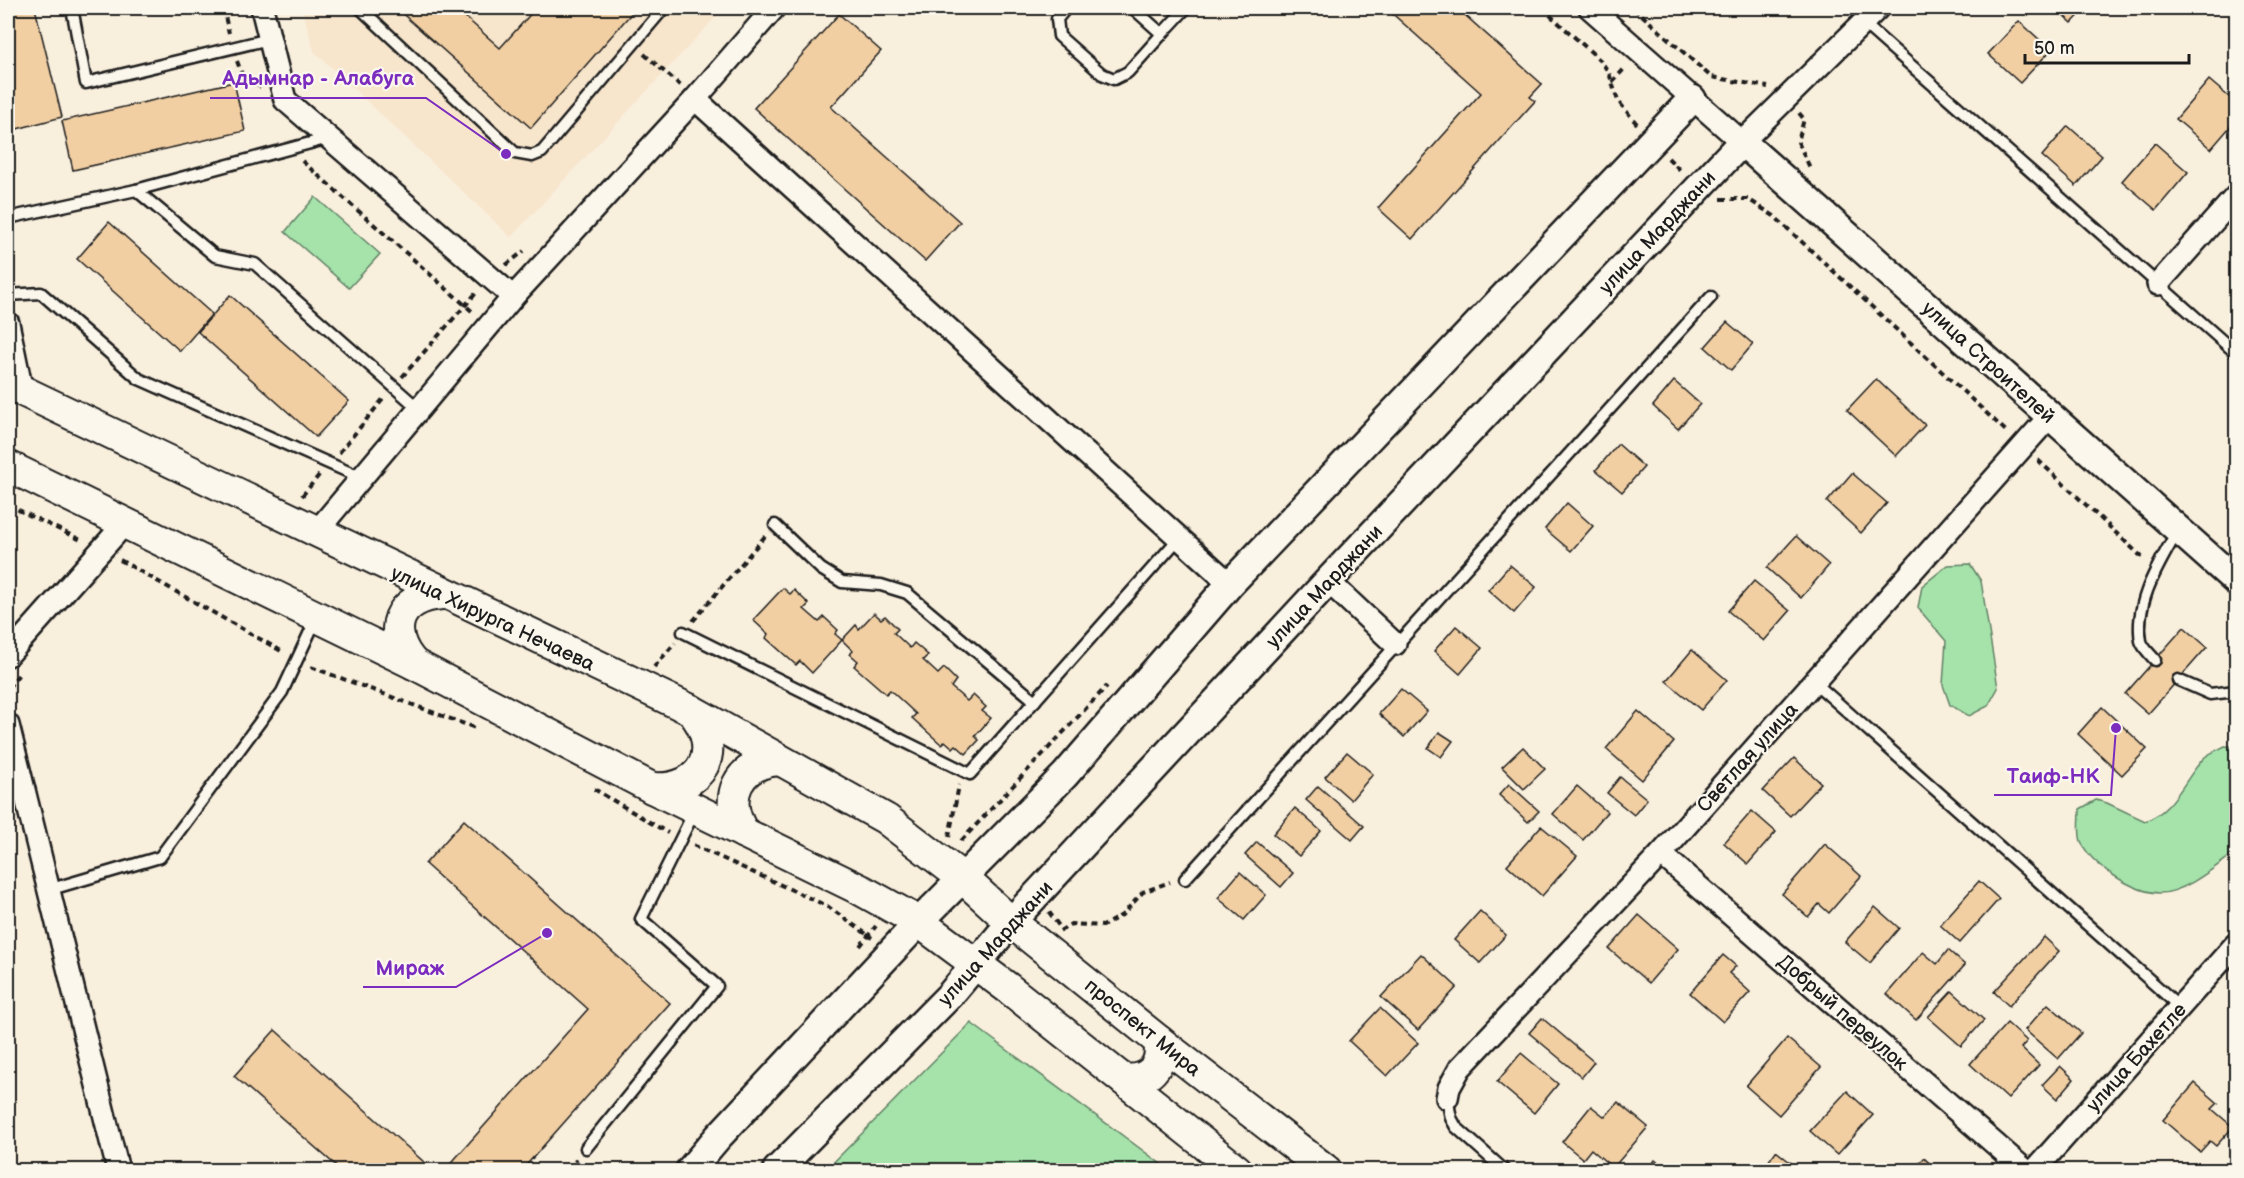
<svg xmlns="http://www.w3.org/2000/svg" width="2244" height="1178" font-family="'Balsamiq Sans',sans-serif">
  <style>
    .built { fill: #f7e5cc }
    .green { fill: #a5e3ab; stroke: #608064; stroke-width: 1.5 }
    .building { fill: #f1cfa3; stroke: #1c1c1c; stroke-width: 1.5 }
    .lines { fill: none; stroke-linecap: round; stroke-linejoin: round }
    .service-casing { stroke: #1c1c1c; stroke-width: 15 }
    .minor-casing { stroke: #1c1c1c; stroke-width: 26 }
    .tertiary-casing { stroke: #1c1c1c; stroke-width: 32 }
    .secondary-casing { stroke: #1c1c1c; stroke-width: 34 }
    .path { stroke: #1c1c1c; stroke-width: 4; stroke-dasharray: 6 4.5; stroke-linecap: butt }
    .service { stroke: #fbf7ec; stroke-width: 10 }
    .minor { stroke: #fbf7ec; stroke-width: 21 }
    .tertiary { stroke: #fbf7ec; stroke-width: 27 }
    .secondary { stroke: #fbf7ec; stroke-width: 30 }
    .labels { text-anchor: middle; stroke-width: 4.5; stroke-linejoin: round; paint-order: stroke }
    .street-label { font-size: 20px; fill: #1c1c1c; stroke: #fbf7ec }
    .leader { fill: none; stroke: #7b2cbf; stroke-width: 2 }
    .callout-dot { fill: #7b2cbf; stroke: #fbf7ec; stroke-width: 2 }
    .callout-label { font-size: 21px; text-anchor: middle; font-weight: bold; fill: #7b2cbf; stroke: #fbf7ec; stroke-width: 4.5; stroke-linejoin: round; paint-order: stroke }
  </style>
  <rect width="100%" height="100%" fill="#f9efdd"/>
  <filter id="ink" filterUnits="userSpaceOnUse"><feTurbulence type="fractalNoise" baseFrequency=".0167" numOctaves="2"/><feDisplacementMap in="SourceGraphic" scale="12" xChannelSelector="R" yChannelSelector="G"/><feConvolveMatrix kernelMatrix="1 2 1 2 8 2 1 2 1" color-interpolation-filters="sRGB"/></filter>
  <g filter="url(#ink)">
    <!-- built -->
    <path class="built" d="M302,8H724L511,237L314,51Z"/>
    <!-- green -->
    <g class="green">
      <path d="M315,197L380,254L349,288L285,232Z"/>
      <path d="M1970,564L1981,581L1998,688L1988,706L1969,716L1950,705L1943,685L1946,641L1918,608L1922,586L1948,565Z"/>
      <path d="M2225,746L2236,747V852C2216,866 2185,893 2160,893C2135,893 2090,865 2081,841C2078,832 2080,818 2080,809L2096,800L2107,803L2145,821C2175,811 2184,778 2205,757C2210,753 2219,749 2225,746Z"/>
      <path d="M971,1023L1169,1170H826Z"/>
    </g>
    <!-- building -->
    <g class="building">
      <path d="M8,8H35L62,117L13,130L8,109Z"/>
      <path d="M396,8H469L463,15L500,48L536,8H636L531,128Z"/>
      <path d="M1386,8H1457L1542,84L1530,97L1535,101L1412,239L1378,208L1481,93Z"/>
      <path d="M2055,8H2086L2072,23Z"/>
      <path d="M839,14L881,51L831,107L960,222L925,261L754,108Z"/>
      <path d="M2019,21L2051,50L2020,83L1988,54Z"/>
      <path d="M2209,80L2236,103V120L2211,149L2176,119Z"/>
      <path d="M234,82L245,131L73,170L62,121Z"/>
      <path d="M2068,126L2102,156L2076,186L2042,156Z"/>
      <path d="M2155,143L2188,172L2156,210L2122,181Z"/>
      <path d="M109,222L212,314L180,351L77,259Z"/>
      <path d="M230,295L349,401L316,437L198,332Z"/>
      <path d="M1727,322L1753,344L1731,370L1705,347Z"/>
      <path d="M1876,379L1925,425L1896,456L1847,410Z"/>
      <path d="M1674,381L1700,404L1678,429L1653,406Z"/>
      <path d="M1618,444L1644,467L1622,492L1596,470Z"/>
      <path d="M1852,473L1887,503L1861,533L1827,502Z"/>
      <path d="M1567,503L1593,526L1571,551L1545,529Z"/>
      <path d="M1796,536L1829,565L1801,598L1767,568Z"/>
      <path d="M1510,565L1536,587L1514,613L1488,590Z"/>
      <path d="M1754,581L1790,611L1764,641L1728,611Z"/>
      <path d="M783,588L790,594L794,590L809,604L804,609L819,622L824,617L838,630L835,634L842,640L812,673L800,661L796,665L766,638L768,634L753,620Z"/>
      <path d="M874,613L881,619L885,616L898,629L894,633L910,648L914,643L928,655L923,660L938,674L944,668L956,680L951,687L967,701L973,695L986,707L982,711L991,718L975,736L979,740L966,754L956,745L953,748L945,741L942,745L912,718L916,714L890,690L886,694L854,666L858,661L850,654L853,651L842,640L856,625L859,629Z"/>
      <path d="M1456,626L1482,648L1460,674L1434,651Z"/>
      <path d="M2184,627L2207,647L2148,714L2125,694Z"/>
      <path d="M1692,650L1727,680L1701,710L1666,681Z"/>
      <path d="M1401,689L1427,711L1404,737L1379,714Z"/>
      <path d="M2102,707L2147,749L2122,775L2078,734Z"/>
      <path d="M1638,711L1674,742L1642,780L1606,749Z"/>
      <path d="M1439,732L1453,741L1441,757L1428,748Z"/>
      <path d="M1523,747L1545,769L1524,789L1502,767Z"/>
      <path d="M1347,752L1373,774L1351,800L1325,777Z"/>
      <path d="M1794,758L1821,783L1790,816L1763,791Z"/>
      <path d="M1620,777L1647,799L1634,815L1607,793Z"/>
      <path d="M1509,784L1539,811L1528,822L1499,795Z"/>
      <path d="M1318,786L1364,826L1352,840L1306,800Z"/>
      <path d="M1577,786L1607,812L1583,840L1553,814Z"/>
      <path d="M1295,808L1321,831L1299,856L1273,834Z"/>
      <path d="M1752,811L1776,832L1748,864L1724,843Z"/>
      <path d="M464,820L670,1003L522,1170H445L588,1009L425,864Z"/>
      <path d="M1541,826L1577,856L1542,896L1507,865Z"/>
      <path d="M1257,842L1293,873L1281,887L1245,855Z"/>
      <path d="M1825,844L1861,876L1829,913L1819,904L1808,917L1782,894Z"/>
      <path d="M1240,872L1266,895L1244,920L1218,898Z"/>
      <path d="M1979,881L1999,899L1960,943L1940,925Z"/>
      <path d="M1875,907L1899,928L1870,963L1845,942Z"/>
      <path d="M1480,911L1506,935L1480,963L1454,940Z"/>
      <path d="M1639,915L1678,949L1649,983L1609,949Z"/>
      <path d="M2044,937L2059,951L2009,1006L1994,992Z"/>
      <path d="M1948,950L1965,965L1916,1020L1887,994L1923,952L1937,964Z"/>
      <path d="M1421,954L1457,987L1418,1030L1381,997Z"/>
      <path d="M1723,955L1736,966L1729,973L1750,992L1723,1022L1690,993Z"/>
      <path d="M1952,991L1984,1020L1961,1046L1928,1017Z"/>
      <path d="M2048,1004L2081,1033L2058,1059L2025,1030Z"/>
      <path d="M1380,1008L1418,1043L1387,1076L1349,1041Z"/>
      <path d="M1542,1018L1594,1062L1582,1077L1529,1033Z"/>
      <path d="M2007,1023L2027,1041L2021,1048L2039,1065L2008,1099L1970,1064Z"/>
      <path d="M275,1030L433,1170H341L234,1076Z"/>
      <path d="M1787,1038L1821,1067L1779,1115L1746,1086Z"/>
      <path d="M1521,1053L1558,1084L1534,1113L1497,1082Z"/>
      <path d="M2060,1066L2074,1079L2057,1099L2042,1085Z"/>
      <path d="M2195,1083L2218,1103L2212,1109L2233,1127L2216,1146L2210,1141L2200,1152L2163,1120Z"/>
      <path d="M1847,1091L1873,1115L1837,1155L1810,1131Z"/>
      <path d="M1618,1102L1648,1127L1613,1168L1591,1149L1583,1159L1562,1142L1591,1106L1605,1117Z"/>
      <path d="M1776,1151L1800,1170H1778L1768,1162Z"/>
      <path d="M1924,1158L1937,1170H1913Z"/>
      <path d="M1655,1160L1667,1170H1647Z"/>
    </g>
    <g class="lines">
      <defs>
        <g id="service">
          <path d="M72,8L86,83L269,39"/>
          <path d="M360,8L515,153L532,156L542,152L664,8"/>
          <path d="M1066,8L1057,19L1059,36L1102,74L1114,79L1128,72L1162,34L1133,8"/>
          <path d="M1862,22L2236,353"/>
          <path d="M1162,34L1186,8"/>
          <path d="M136,190L215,256L255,264L419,409"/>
          <path d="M8,218L136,190L329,138"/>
          <path d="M8,295L41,293L139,379L362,478"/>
          <path d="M775,525L821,569L842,582L881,585L907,593L1035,701"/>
          <path d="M683,632L970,774L1180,537"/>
          <path d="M2155,660C2151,655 2143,648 2141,641C2134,601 2160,563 2178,530"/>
          <path d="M2178,680L2210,694L2236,691"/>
          <path d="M1814,682L2180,1007"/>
          <path d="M1185,879L1711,297"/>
          <path d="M48,890L160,857L282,692L316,619"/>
          <path d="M1447,1098L1451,1118L1456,1127L1504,1170"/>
          <path d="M586,1148L717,986L641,919L695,810"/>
        </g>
        <g id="minor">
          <path d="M262,8L285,100L513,297"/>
          <path d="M1590,8L1742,142L1878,8"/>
          <path d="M695,99L1230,584"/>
          <path d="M2158,284L2236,196"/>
          <path d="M8,323L22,391"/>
          <path d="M317,531L513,297L695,99L774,8"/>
          <path d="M1328,581L1395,644"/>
          <path d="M8,655L126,522"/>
          <path d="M8,725L118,1170"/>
          <path d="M1661,854L2025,1170"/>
          <path d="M1447,1098L1449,1088L1460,1068L1661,854L2050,416"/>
          <path d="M2035,1170L2236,944"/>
        </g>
        <g id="tertiary">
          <path d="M690,1170L718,1137L919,922L1065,775L1230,584L1692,99"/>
          <path d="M777,1170L950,995L1011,922L1328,581L1742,142L2236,581"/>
        </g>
        <g id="secondary">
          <path d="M8,384L691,710L886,819L964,879L1011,922L1159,1041L1326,1170"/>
          <path d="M8,466L414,664L652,788L861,890L919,922L1008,988L1237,1170"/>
          <path d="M414,664C384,631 398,597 442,594"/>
          <path d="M652,788C703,792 725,749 691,710"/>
          <path d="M744,833C721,798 738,763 779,760"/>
          <path d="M1123,1079C1148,1083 1164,1066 1159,1041"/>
        </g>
      </defs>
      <!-- service casing -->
      <use href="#service" class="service-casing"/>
      <!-- minor casing -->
      <use href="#minor" class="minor-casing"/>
      <!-- tertiary casing -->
      <use href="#tertiary" class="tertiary-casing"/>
      <!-- secondary casing -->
      <use href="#secondary" class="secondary-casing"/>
      <!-- path -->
      <g class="path">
        <path d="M223,8L229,33"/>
        <path d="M1542,8L1601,61L1609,73L1618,101L1637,124"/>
        <path d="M1634,8L1711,77L1768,87"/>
        <path d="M644,54L681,86"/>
        <path d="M237,61L243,77L261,87"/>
        <path d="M1612,82L1626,67"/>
        <path d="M1799,113L1804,119L1798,142L1811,170"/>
        <path d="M1668,158L1682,172"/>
        <path d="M302,161L474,313"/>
        <path d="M1721,199H1748L1774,216L2008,433"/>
        <path d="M506,265L524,251"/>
        <path d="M402,377L477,292"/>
        <path d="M339,453L384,398"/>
        <path d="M2038,460L2144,559"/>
        <path d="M302,496L320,474"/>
        <path d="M8,505L81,540"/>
        <path d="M120,560L283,652"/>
        <path d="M693,621L766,535"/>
        <path d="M311,667L478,729"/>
        <path d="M654,667L675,643"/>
        <path d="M8,688L20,673"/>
        <path d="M594,789L668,833"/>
        <path d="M949,837L959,785"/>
        <path d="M961,841L1107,686"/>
        <path d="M693,845L827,906L872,938"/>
        <path d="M1049,912L1059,926"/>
        <path d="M1060,931L1071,924L1103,926L1122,915L1143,892L1170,882"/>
        <path d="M860,946L876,926"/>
        <path d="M578,1163L586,1170"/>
        <path d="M568,1170L577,1159"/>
      </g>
      <!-- service -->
      <use href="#service" class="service"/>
      <!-- minor -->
      <use href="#minor" class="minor"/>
      <!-- tertiary -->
      <use href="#tertiary" class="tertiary"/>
      <!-- secondary -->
      <use href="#secondary" class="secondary"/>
    </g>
  </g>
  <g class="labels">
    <!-- street labels -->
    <g class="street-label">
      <text transform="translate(1657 232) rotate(-47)" y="7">улица Марджани</text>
      <text transform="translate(1989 362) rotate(42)" y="7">улица Строителей</text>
      <text transform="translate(1324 586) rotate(-47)" y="7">улица Марджани</text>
      <text transform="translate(493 618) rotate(25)" y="7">улица Хирурга Нечаева</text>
      <text transform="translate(1747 757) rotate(-48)" y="7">Светлая улица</text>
      <text transform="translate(995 943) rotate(-48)" y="7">улица Марджани</text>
      <text transform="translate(1843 1012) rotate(41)" y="7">Добрый переулок</text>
      <text transform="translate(1143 1027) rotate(39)" y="7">проспект Мира</text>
      <text transform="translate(2136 1057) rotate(-48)" y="7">улица Бахетле</text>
    </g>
  </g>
  <!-- callouts -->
  <path class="leader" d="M506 154L426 98H210M2116 728L2111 795H1994M547 933L456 987H363"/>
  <g class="callout-dot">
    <circle cx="506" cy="154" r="6"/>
    <circle cx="2116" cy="728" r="6"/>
    <circle cx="547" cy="933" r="6"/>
  </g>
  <g class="callout-label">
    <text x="318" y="85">Адымнар - Алабуга</text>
    <text x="2053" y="783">Таиф-НК</text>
    <text x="410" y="975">Мираж</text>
  </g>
  <!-- margin -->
  <rect width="2244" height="1178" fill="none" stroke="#fbf7ec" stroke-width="30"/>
  <rect x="15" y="15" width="2214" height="1148" fill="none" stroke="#1c1c1c" stroke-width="2" filter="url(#ink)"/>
  <!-- scale -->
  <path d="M2025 54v9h164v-9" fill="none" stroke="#1c1c1c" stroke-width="3"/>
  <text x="2034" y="54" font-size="18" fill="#1c1c1c" stroke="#fbf7ec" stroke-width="4.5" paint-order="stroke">50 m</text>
</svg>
